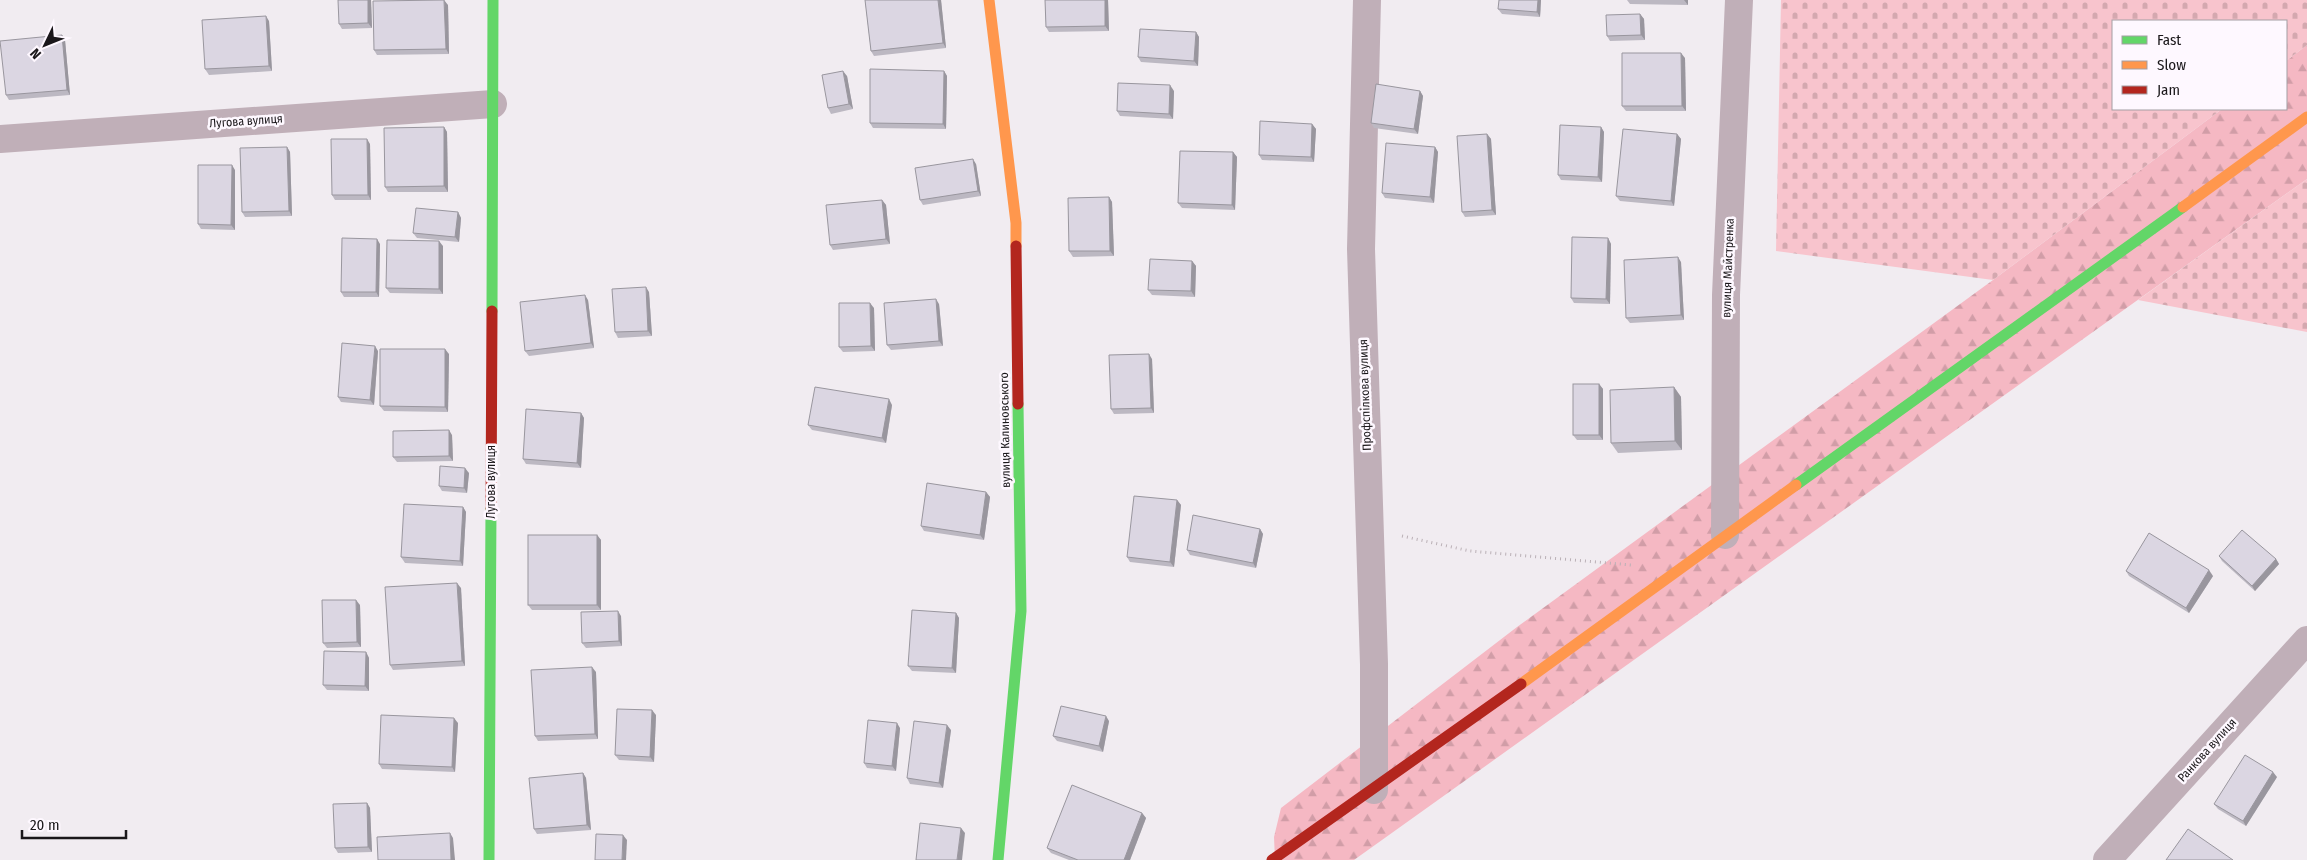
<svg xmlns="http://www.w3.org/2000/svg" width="2307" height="860" font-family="'Fira Sans Condensed',sans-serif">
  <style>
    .forest { fill: url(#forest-firs) }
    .cemetery { fill: url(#cemetery-stones) }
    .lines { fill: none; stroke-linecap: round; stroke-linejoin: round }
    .path { stroke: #bab0b6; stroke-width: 3; stroke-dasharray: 1 4; stroke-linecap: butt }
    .street { stroke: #c0afb8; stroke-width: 28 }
    .fast { stroke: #63d668; stroke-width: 11 }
    .slow { stroke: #ff974d; stroke-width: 11 }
    .jam { stroke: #b3261e; stroke-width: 11 }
    .wall { fill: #bcb8c2 }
    .shaded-wall { fill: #99969e }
    .building { fill: #dbd6e2; stroke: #99969e }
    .labels { text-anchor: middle; stroke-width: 5; stroke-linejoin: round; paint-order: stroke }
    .street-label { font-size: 12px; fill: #1a171a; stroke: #fef8ff }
  </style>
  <defs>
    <pattern id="forest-firs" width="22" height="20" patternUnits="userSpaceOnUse" patternTransform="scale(1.25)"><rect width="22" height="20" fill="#f5b8c3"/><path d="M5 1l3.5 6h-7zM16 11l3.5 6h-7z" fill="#d19da7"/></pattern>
    <pattern id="cemetery-stones" width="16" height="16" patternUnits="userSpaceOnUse" patternTransform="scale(1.25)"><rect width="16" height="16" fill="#f8c4cd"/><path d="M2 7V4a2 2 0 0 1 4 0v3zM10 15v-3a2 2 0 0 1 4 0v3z" fill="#d4a8af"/></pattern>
  </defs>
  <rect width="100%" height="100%" fill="#f1ecf1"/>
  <!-- forest -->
  <path class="forest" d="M2307,45V179L1354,860H1275L1274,837L1281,808L1517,627L1993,280L2222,109H2286V61Z"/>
  <!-- cemetery -->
  <g class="cemetery">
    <path d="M1781,0H2307V45L2286,61V21H2113V109H2222L1993,280L1776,251Z"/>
    <path d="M2307,179V332L2138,300Z"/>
  </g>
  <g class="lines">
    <!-- path -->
    <path class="path" d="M1402,536L1470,551L1631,565"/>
    <!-- street -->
    <g class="street">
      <path d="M1367,0L1361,249L1374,664V790"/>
      <path d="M0,139L493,104"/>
      <path d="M1725,535L1726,295L1739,0"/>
      <path d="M2107,860L2307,640"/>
    </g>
    <!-- fast -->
    <g class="fast">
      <path d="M492,311L493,0"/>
      <path d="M1796,485L2183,207"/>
      <path d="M489,860L491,508"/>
      <path d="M998,860L1021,611L1018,404"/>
    </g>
    <!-- slow -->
    <g class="slow">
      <path d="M989,0L1016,223V246"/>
      <path d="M2183,207L2307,117"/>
      <path d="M1521,684L1796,485"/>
    </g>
    <!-- jam -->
    <g class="jam">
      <path d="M1016,246L1018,404"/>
      <path d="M491,508L492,311"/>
      <path d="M1272,860L1521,684"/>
    </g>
  </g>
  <!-- wall -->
  <g class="wall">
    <path d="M371,0L372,28L342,29L339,24Z"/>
    <path d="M865,0H941L946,48L874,56L871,51Z"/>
    <path d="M1045,0H1108L1109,31L1049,32L1046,27Z"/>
    <path d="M1541,0L1540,17L1502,14L1498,9Z"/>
    <path d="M1627,0H1688V5L1630,4Z"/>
    <path d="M448,5L449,54L377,55L374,50Z"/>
    <path d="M1640,14L1644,19L1645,40L1610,41L1607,36Z"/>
    <path d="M269,21L272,71L209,75L205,69Z"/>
    <path d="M1196,32L1199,37L1198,66L1141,62L1138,57Z"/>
    <path d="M65,40L70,95L9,100L6,95Z"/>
    <path d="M1685,58L1686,111H1626L1622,106Z"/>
    <path d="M944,71L947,76L946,129L873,128L870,123Z"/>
    <path d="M847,76L853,109L831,114L828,108Z"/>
    <path d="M1174,91L1173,119L1120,116L1117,111Z"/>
    <path d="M1420,91L1423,96L1418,134L1374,128L1371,123Z"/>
    <path d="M1312,124L1316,129L1314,162L1262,160L1259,155Z"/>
    <path d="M444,127L447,132L448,192H388L385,187Z"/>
    <path d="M1601,127L1604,132L1602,182L1561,180L1558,175Z"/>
    <path d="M1487,134L1491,139L1496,215L1465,217L1462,212Z"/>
    <path d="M1677,134L1681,139L1674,206L1620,201L1616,196Z"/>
    <path d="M370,144L371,200H335L332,195Z"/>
    <path d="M287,147L290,152L292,216L245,217L242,212Z"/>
    <path d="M1435,147L1438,152L1434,203L1385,198L1382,193Z"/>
    <path d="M1233,152L1237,157L1235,210L1182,208L1178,203Z"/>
    <path d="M976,164L981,196L923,205L920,200Z"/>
    <path d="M235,170V230L201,229L198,224Z"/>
    <path d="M1109,197L1112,202L1114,256L1073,257L1069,251Z"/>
    <path d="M882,200L886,205L890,244L833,250L830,245Z"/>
    <path d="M458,212L461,218L459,242L417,238L413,233Z"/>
    <path d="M1608,238L1611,244L1610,304L1574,303L1571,298Z"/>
    <path d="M380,244L379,297H344L341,292Z"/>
    <path d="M443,246V294L390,293L386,288Z"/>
    <path d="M1192,261L1196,266L1195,297L1152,295L1148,290Z"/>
    <path d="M1681,262L1684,320L1630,323L1626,318Z"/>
    <path d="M649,292L652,336L618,338L615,332Z"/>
    <path d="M588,300L594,348L529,356L525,351Z"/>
    <path d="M939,304L943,346L891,350L887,345Z"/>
    <path d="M874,308L875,351L843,352L839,347Z"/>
    <path d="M378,351L374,405L341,402L338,397Z"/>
    <path d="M449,354L448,412L384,411L380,406Z"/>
    <path d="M1152,359L1154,413L1114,414L1111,409Z"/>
    <path d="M1599,384L1603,389V440H1577L1573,435Z"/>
    <path d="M1674,387L1681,397L1682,450L1618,453L1611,443Z"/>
    <path d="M892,405L886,443L812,430L808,425Z"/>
    <path d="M581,413L584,418L581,468L526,464L523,459Z"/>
    <path d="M452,435L453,461L397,462L393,457Z"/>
    <path d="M469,473L467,493L442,491L439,486Z"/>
    <path d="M986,492L990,497L984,540L924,531L921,526Z"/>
    <path d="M1177,500L1181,505L1174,567L1130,562L1127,557Z"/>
    <path d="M463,507L466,512L463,566L405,563L401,557Z"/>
    <path d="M1260,529L1263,534L1256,568L1190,555L1187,550Z"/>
    <path d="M597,535L601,540V610H532L528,605Z"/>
    <path d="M2219,556L2276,559L2279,564L2255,591L2222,561Z"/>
    <path d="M2126,571L2213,576L2189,613L2129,576Z"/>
    <path d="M461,588L465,666L393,670L390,665Z"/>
    <path d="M360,605L361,647L327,648L323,643Z"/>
    <path d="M956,613L959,618L956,673L912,671L908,666Z"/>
    <path d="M621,616L622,646L586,648L582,643Z"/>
    <path d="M366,652L369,658V691L327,690L323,685Z"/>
    <path d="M596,672L598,739L538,741L535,736Z"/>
    <path d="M656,715L654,762L619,760L615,755Z"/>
    <path d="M1109,721L1103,752L1057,741L1053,736Z"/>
    <path d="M458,723L455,772L382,769L379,764Z"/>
    <path d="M900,728L896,771L867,768L864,763Z"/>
    <path d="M951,730L943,788L910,784L907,778Z"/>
    <path d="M583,773L586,778L591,830L537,834L534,829Z"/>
    <path d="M2277,777L2246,826L2218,809L2214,804Z"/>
    <path d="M367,803L370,808L372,852L338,853L335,848Z"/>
    <path d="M1142,813L1146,818L1130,860H1069L1051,853L1047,848Z"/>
  </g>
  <!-- shaded-wall -->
  <g class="shaded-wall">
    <path d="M368,0H371L372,28L368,23Z"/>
    <path d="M444,0L448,5L449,54L446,49Z"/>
    <path d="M938,0H941L946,48L943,43Z"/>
    <path d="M1105,0H1108L1109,31L1105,26Z"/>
    <path d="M1538,0H1541L1540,17L1537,12Z"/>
    <path d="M1684,0H1688V5Z"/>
    <path d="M1640,14L1644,19L1645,40L1641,35Z"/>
    <path d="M266,16L269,21L272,71L269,66Z"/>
    <path d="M1196,32L1199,37L1198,66L1194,61Z"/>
    <path d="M62,35L65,40L70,95L67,90Z"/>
    <path d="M1681,53L1685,58L1686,111L1682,106Z"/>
    <path d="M843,71L847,76L853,109L849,104Z"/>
    <path d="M944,71L947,76L946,129L943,124Z"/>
    <path d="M1170,85L1174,91L1173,119L1169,114Z"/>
    <path d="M1420,91L1423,96L1418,134L1414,129Z"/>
    <path d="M1312,124L1316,129L1314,162L1311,157Z"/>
    <path d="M444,127L447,132L448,192L444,186Z"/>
    <path d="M1601,127L1604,132L1602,182L1598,177Z"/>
    <path d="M1487,134L1491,139L1496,215L1492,210Z"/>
    <path d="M1677,134L1681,139L1674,206L1671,201Z"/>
    <path d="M367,139L370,144L371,200L368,195Z"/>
    <path d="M287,147L290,152L292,216L289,211Z"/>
    <path d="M1435,147L1438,152L1434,203L1430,197Z"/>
    <path d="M1233,152L1237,157L1235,210L1232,205Z"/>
    <path d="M973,159L976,164L981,196L978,191Z"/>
    <path d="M232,165L235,170V230L231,225Z"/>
    <path d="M1109,197L1112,202L1114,256L1110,251Z"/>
    <path d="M882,200L886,205L890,244L886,239Z"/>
    <path d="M458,212L461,218L459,242L455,237Z"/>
    <path d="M1608,238L1611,244L1610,304L1606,299Z"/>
    <path d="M377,239L380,244L379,297L376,292Z"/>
    <path d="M439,241L443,246V294L439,289Z"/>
    <path d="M1678,257L1681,262L1684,320L1681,315Z"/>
    <path d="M1192,261L1196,266L1195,297L1191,291Z"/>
    <path d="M646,287L649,292L652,336L648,331Z"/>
    <path d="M585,295L588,300L594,348L591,343Z"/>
    <path d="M936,299L939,304L943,346L939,341Z"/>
    <path d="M870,303L874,308L875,351L871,346Z"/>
    <path d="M375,346L378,351L374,405L370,400Z"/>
    <path d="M445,349L449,354L448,412L445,407Z"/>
    <path d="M1149,354L1152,359L1154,413L1151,408Z"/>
    <path d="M1599,384L1603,389V440L1599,435Z"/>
    <path d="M1674,387L1681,397L1682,450L1675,441Z"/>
    <path d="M889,399L892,405L886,443L882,438Z"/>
    <path d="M581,413L584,418L581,468L577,463Z"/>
    <path d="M449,430L452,435L453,461L449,456Z"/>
    <path d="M465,468L469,473L467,493L464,488Z"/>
    <path d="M986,492L990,497L984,540L980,535Z"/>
    <path d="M1177,500L1181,505L1174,567L1170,562Z"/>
    <path d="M463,507L466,512L463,566L460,561Z"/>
    <path d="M1260,529L1263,534L1256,568L1253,563Z"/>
    <path d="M597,535L601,540V610L597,605Z"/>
    <path d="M2276,559L2279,564L2255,591L2252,586Z"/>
    <path d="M2209,570L2213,576L2189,613L2186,608Z"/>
    <path d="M457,583L461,588L465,666L462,661Z"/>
    <path d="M356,600L360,605L361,647L357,642Z"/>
    <path d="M618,611L621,616L622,646L619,641Z"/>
    <path d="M956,613L959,618L956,673L952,668Z"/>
    <path d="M366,652L369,658V691L365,686Z"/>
    <path d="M592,667L596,672L598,739L595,734Z"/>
    <path d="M652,710L656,715L654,762L650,757Z"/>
    <path d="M1106,716L1109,721L1103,752L1099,746Z"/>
    <path d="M454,718L458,723L455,772L452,767Z"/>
    <path d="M897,723L900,728L896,771L892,766Z"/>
    <path d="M947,725L951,730L943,788L939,783Z"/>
    <path d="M2273,772L2277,777L2246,826L2243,821Z"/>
    <path d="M583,773L586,778L591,830L587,825Z"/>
    <path d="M367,803L370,808L372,852L368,847Z"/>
    <path d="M1142,813L1146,818L1130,860H1124Z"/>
    <path d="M961,828L965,833L962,860H957Z"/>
    <path d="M450,833L453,838L455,860H451Z"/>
    <path d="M623,835L627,840L626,860H622Z"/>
  </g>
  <!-- building -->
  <g class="building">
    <path d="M338,0H368V23L339,24Z"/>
    <path d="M444,0L446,49L374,50L373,1Z"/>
    <path d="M865,0H938L943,43L871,51Z"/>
    <path d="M1045,0H1105V26L1046,27Z"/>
    <path d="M1499,0H1538L1537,12L1498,9Z"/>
    <path d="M1640,14L1641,35L1607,36L1606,15Z"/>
    <path d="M266,16L269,66L205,69L202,20Z"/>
    <path d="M1140,29L1196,32L1194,61L1138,57Z"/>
    <path d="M62,35L67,90L6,95L0,41Z"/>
    <path d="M1622,53H1681L1682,106H1622Z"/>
    <path d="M870,69L944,71L943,124L870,123Z"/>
    <path d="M843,71L849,104L828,108L822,75Z"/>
    <path d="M1118,83L1170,85L1169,114L1117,111Z"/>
    <path d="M1376,84L1420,91L1414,129L1371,123Z"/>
    <path d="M1260,121L1312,124L1311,157L1259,155Z"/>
    <path d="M1560,125L1601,127L1598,177L1558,175Z"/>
    <path d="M444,127V186L385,187L384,128Z"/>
    <path d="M1623,129L1677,134L1671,201L1616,196Z"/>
    <path d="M1487,134L1492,210L1462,212L1457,136Z"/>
    <path d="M331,139H367L368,195H332Z"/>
    <path d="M1386,143L1435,147L1430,197L1382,193Z"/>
    <path d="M287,147L289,211L242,212L240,148Z"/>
    <path d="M1180,151L1233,152L1232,205L1178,203Z"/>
    <path d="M973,159L978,191L920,200L915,168Z"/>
    <path d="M198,165H232L231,225L198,224Z"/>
    <path d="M1109,197L1110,251H1069L1068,198Z"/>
    <path d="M882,200L886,239L830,245L826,205Z"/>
    <path d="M416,208L458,212L455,237L413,233Z"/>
    <path d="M1572,237L1608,238L1606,299L1571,298Z"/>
    <path d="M342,238L377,239L376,292H341Z"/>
    <path d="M387,240L439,241V289L386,288Z"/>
    <path d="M1678,257L1681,315L1626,318L1624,260Z"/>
    <path d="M1150,259L1192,261L1191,291L1148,290Z"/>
    <path d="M646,287L648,331L615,332L612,289Z"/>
    <path d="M585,295L591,343L525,351L520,302Z"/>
    <path d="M936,299L939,341L887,345L884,303Z"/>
    <path d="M839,303H870L871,346L839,347Z"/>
    <path d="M342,343L375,346L370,400L338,397Z"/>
    <path d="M380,349H445V407L380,406Z"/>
    <path d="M1149,354L1151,408L1111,409L1109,355Z"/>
    <rect x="1573" y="384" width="26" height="51"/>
    <path d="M815,387L889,399L882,438L808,425Z"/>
    <path d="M1674,387L1675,441L1611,443L1610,390Z"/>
    <path d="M526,409L581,413L577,463L523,459Z"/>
    <path d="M449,430V456L393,457V431Z"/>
    <path d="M440,466L465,468L464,488L439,486Z"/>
    <path d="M927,483L986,492L980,535L921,526Z"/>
    <path d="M1134,496L1177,500L1170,562L1127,557Z"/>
    <path d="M404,504L463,507L460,561L401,557Z"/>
    <path d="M1193,515L1260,529L1253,563L1187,550Z"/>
    <path d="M2242,530L2276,559L2252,586L2219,556Z"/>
    <path d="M2149,533L2209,570L2186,608L2126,571Z"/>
    <rect x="528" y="535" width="69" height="70"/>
    <path d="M457,583L462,661L390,665L385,587Z"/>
    <path d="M322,600H356L357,642L323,643Z"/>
    <path d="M912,610L956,613L952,668L908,666Z"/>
    <path d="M618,611L619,641L582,643L581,612Z"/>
    <path d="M324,651L366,652L365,686L323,685Z"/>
    <path d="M592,667L595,734L535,736L531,670Z"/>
    <path d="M1061,706L1106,716L1099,746L1053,736Z"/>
    <path d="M617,709L652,710L650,757L615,755Z"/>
    <path d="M381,715L454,718L452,767L379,764Z"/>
    <path d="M868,720L897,723L892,766L864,763Z"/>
    <path d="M914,721L947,725L939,783L907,778Z"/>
    <path d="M2245,755L2273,772L2243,821L2214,804Z"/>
    <path d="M583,773L587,825L534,829L529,778Z"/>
    <path d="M1072,785L1142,813L1124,860H1078L1047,848Z"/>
    <path d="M367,803L368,847L335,848L333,804Z"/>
    <path d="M920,823L961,828L957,860H916Z"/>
    <path d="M2188,829L2233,860H2166Z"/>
    <path d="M450,833L451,860H378L377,837Z"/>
    <path d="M596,834L623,835L622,860H595Z"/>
  </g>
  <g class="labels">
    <!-- street labels -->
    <g class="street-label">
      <text transform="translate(246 121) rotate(-4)" y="4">Лугова вулиця</text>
      <text transform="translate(1728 268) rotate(-88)" y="4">вулиця Майстренка</text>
      <text transform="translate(1365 395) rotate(-92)" y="4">Профспілкова вулиця</text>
      <text transform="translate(1005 430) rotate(-91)" y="4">вулиця Калиновського</text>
      <text transform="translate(491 482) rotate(-90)" y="4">Лугова вулиця</text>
      <text transform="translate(2207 750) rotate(-48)" y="4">Ранкова вулиця</text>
    </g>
  </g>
  <!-- legend -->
  <rect x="2112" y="20" width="175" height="90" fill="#fef8ff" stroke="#a39ea3"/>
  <rect x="2122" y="36" width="25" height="8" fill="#63d668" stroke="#a39ea3"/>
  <text x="2157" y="45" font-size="15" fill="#1a171a">Fast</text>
  <rect x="2122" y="61" width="25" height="8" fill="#ff974d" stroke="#a39ea3"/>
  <text x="2157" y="70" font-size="15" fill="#1a171a">Slow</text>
  <rect x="2122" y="86" width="25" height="8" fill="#b3261e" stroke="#a39ea3"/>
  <text x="2157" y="95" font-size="15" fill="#1a171a">Jam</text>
  <!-- north arrow -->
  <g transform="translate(45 45) rotate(227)" stroke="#fef8ff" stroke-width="4" paint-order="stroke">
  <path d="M0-4L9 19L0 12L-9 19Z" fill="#1a171a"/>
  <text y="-8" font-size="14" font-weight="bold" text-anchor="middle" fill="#1a171a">N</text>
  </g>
  <!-- scale -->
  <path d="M22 830v8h104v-8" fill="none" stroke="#1a171a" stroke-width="2.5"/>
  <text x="30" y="830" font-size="15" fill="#1a171a" stroke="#fef8ff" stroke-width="4" paint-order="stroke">20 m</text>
</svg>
